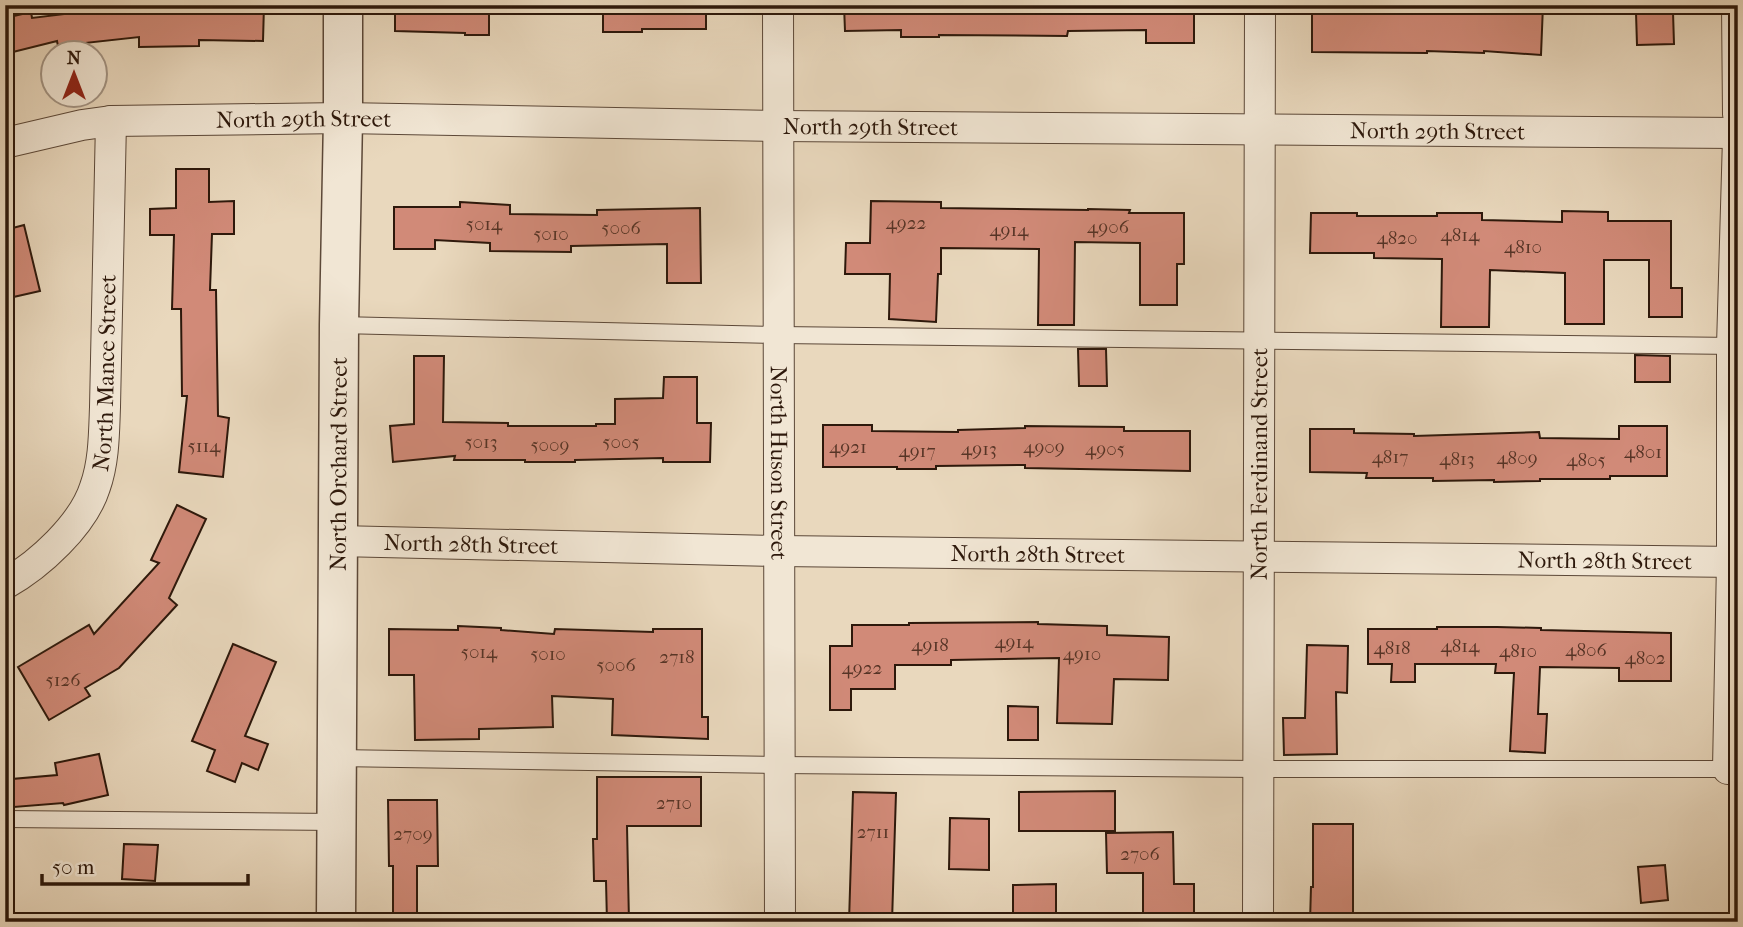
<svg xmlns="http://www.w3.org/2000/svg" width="1743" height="927" font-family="'IM FELL French Canon',serif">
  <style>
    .building { fill: #d18a78; stroke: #2d180b; stroke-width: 2 }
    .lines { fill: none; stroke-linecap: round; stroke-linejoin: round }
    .service-casing { stroke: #5c4838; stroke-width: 18 }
    .minor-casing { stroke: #5c4838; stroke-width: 32 }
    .tertiary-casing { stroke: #5c4838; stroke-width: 41 }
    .service { stroke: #f1e6d4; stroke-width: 16 }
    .minor { stroke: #f1e6d4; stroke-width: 30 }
    .tertiary { stroke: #f1e6d4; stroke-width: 38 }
    .labels { text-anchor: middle; stroke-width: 5; stroke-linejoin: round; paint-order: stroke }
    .number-label { font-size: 19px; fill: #563426 }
    .street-label { font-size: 23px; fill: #2d180b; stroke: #f1e6d4 }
  </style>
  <rect width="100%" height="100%" fill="#e9d8bd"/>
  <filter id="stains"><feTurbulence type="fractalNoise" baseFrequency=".00286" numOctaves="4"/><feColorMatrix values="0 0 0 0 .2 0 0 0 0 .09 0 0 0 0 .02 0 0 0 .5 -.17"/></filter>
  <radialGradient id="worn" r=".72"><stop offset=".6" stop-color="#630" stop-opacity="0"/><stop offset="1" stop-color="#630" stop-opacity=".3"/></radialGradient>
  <!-- building -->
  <g class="building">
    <path d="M223,5H264L263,41L199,40V46L139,47V37L58,46L57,41L5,54V18L31,12L32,18L114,8L115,13L223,11Z"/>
    <path d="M395,5H489V35H465V33L395,31Z"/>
    <path d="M603,5H706V29H642V32H603Z"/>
    <path d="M844,5H1194V43H1146V30L1068,31L1067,36L939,35V37H901V30L845,31Z"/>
    <path d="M1312,5H1543L1541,55L1484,51V53L1427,51V53L1312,52Z"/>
    <path d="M1673,12L1674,44L1637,45L1636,13Z"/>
    <path d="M176,169H209V202L234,201V234H212L210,290H216L218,416L229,418L223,477L179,472L187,396H182L181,309H172L174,235H150V209L176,208Z"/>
    <path d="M871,201L941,202V208L1088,210V209L1130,210L1129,213H1184V264H1177V305H1140V243L1075,242L1074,325H1038L1039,249L941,248V274H938L936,322L889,319L890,274H845L846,243H870Z"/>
    <path d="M460,202L510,205V214L597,215V210L700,208L701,283H667V244L571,246V252L490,251V243L435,240V249H394V207H460Z"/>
    <path d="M1562,211L1608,212V221H1671V288H1682V317H1649V260H1604V324H1565V273L1490,270L1489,327H1441L1442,259L1374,258V253H1310L1311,213H1357V216H1437V213H1482V220L1562,222Z"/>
    <path d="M24,225L40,291L9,298L5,280V230Z"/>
    <path d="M1078,349H1106L1107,386H1079Z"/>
    <path d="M1635,355L1670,356V382H1635Z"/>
    <path d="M414,356H444L443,422L508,423V426H596V424H615V399L663,398L664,377H697V423H711L710,462H663V458L575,460V462H525V460H454L455,456L393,462L390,426L414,424Z"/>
    <path d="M823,425H872V431L958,432V430L1025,428V426L1124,427V431H1190V471L1025,468V465L936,466V469H897V467H823Z"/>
    <path d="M1619,426H1667V476H1610V479H1540V481L1494,482V480L1433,481V478H1366L1367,473L1310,472V429H1354V433L1414,434V436L1539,432L1540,438L1619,439Z"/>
    <path d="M177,505L206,519L169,598L177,605L119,668L85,688L90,696L49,720L18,667L89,625L94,634L159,563L151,560Z"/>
    <path d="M1038,622V624L1107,626V635L1169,637L1168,680L1114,679L1112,724L1057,723L1059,658L951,660V665H895V689H851V710H830V646H852V625H909V623Z"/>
    <path d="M458,626L501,628V630L554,634L555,629L653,632V629H702V717H708V739L612,735L613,699L552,696L553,727L479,729V739L415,740L414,675H389V629L458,630Z"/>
    <path d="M1437,627H1497L1541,628V630L1671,633V681H1619V668L1540,667L1538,714H1547L1545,753L1510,751L1514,673H1495L1496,664H1415V682H1391L1392,664H1368V629H1437Z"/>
    <path d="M233,644L276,662L245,736L268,744L258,770L242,763L235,782L207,771L215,750L192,741Z"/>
    <path d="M1307,645L1348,646L1347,693L1336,692L1337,754L1284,755L1283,718H1305Z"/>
    <path d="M1008,706L1038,707V740H1008Z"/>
    <path d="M99,754L108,795L64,805L63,803L14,807L12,779L57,775L55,763Z"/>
    <path d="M597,777H701V826H627L629,922H607L606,881H594L593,839H597Z"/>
    <path d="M1115,791V831H1019V792Z"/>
    <path d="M853,792L896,793L892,922H849Z"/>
    <path d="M388,800H437L438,866H417V922H393V866H389Z"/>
    <path d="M950,818L989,819V870L949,869Z"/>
    <path d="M1313,824H1353V922H1310L1311,887H1313Z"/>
    <path d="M1173,832L1174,884H1194V922H1143V873H1107L1106,833Z"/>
    <path d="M124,844L158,845L155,881L122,879Z"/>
    <path d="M1665,865L1668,900L1641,903L1638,867Z"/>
    <path d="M1056,884V922H1013V885Z"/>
  </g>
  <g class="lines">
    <defs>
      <g id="service">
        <path d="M339,325L779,335L1736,346"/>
        <path d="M337,758L779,765L1258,769H1735"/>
        <path d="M5,819L337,822"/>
      </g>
      <g id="minor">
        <path id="s1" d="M778,5L780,922"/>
        <path d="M1737,5L1738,114"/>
        <path id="s2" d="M5,143L82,125L111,121L343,118L778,126L1738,133"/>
        <path id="s3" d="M338,541L779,551L1738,562"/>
        <path id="s4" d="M5,584C39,565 83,525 95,487C104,462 104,434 105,407L111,121"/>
        <path d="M1728,769L1732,562V346L1738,138"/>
        <path id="s5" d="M1258,922L1260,5"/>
      </g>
      <g id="tertiary">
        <path id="s6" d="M336,922L339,325L343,118V5"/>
      </g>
    </defs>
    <!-- service casing -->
    <use href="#service" class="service-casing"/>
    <!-- minor casing -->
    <use href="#minor" class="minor-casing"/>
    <!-- tertiary casing -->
    <use href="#tertiary" class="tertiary-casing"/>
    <!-- service -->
    <use href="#service" class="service"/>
    <!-- minor -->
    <use href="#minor" class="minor"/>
    <!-- tertiary -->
    <use href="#tertiary" class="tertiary"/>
  </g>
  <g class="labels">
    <!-- number labels -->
    <g class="number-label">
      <text x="906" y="229">4922</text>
      <text x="484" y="230">5014</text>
      <text x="1108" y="233">4906</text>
      <text x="621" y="234">5006</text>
      <text x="1009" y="236">4914</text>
      <text x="551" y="240">5010</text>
      <text x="1460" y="241">4814</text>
      <text x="1397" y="244">4820</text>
      <text x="1523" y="253">4810</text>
      <text x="481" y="448">5013</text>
      <text x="621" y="448">5005</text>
      <text x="550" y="451">5009</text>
      <text x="204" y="452">5114</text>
      <text x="848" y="453">4921</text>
      <text x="1044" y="453">4909</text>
      <text x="979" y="455">4913</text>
      <text x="1105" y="455">4905</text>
      <text x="917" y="457">4917</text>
      <text x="1643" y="458">4801</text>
      <text x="1390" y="463">4817</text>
      <text x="1517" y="464">4809</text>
      <text x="1457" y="465">4813</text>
      <text x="1586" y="466">4805</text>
      <text x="1014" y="648">4914</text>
      <text x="930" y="651">4918</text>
      <text x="1460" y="652">4814</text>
      <text x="1392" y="654">4818</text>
      <text x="1586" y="656">4806</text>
      <text x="1518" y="657">4810</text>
      <text x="479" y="658">5014</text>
      <text x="548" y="660">5010</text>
      <text x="1082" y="660">4910</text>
      <text x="677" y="663">2718</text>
      <text x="1645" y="664">4802</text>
      <text x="616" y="671">5006</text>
      <text x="862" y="674">4922</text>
      <text x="63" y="686">5126</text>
      <text x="674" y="809">2710</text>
      <text x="873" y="838">2711</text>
      <text x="413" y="840">2709</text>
      <text x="1140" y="860">2706</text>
    </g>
    <!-- street labels -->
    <g class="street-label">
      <text dy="8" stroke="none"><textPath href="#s2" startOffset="301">North 29th Street</textPath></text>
      <text dy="8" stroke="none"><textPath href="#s2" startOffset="868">North 29th Street</textPath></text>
      <text dy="8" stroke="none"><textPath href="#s2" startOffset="1435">North 29th Street</textPath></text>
      <text dy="8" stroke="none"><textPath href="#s4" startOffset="250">North Mance Street</textPath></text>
      <text dy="8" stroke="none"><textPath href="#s6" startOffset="458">North Orchard Street</textPath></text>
      <text dy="8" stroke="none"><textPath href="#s1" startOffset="458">North Huson Street</textPath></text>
      <text dy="8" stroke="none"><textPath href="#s5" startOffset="458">North Ferdinand Street</textPath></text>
      <text dy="8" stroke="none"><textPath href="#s3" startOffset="133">North 28th Street</textPath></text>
      <text dy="8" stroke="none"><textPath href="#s3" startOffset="700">North 28th Street</textPath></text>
      <text dy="8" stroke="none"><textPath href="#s3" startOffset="1267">North 28th Street</textPath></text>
    </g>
  </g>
  <!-- margin -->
  <rect width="1743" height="927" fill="none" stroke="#e9d8bd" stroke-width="28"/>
  <rect x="7" y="7" width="1729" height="913" fill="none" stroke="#2d180b" stroke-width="3.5"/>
  <rect x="14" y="14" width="1715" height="899" fill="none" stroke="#2d180b" stroke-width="2"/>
  <!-- north arrow -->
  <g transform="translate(74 74)"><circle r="33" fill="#f1e6d4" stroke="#a39484" stroke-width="2"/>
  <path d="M0-5L12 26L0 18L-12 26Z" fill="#8f2418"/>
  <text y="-10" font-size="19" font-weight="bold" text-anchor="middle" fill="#2d180b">N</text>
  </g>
  <!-- scale -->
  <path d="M42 874v10h206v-10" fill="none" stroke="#2d180b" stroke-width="3.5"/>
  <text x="52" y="874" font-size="21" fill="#2d180b" stroke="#f1e6d4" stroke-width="5" paint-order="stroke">50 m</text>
  <rect width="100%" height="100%" filter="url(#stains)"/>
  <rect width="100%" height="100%" fill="url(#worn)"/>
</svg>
